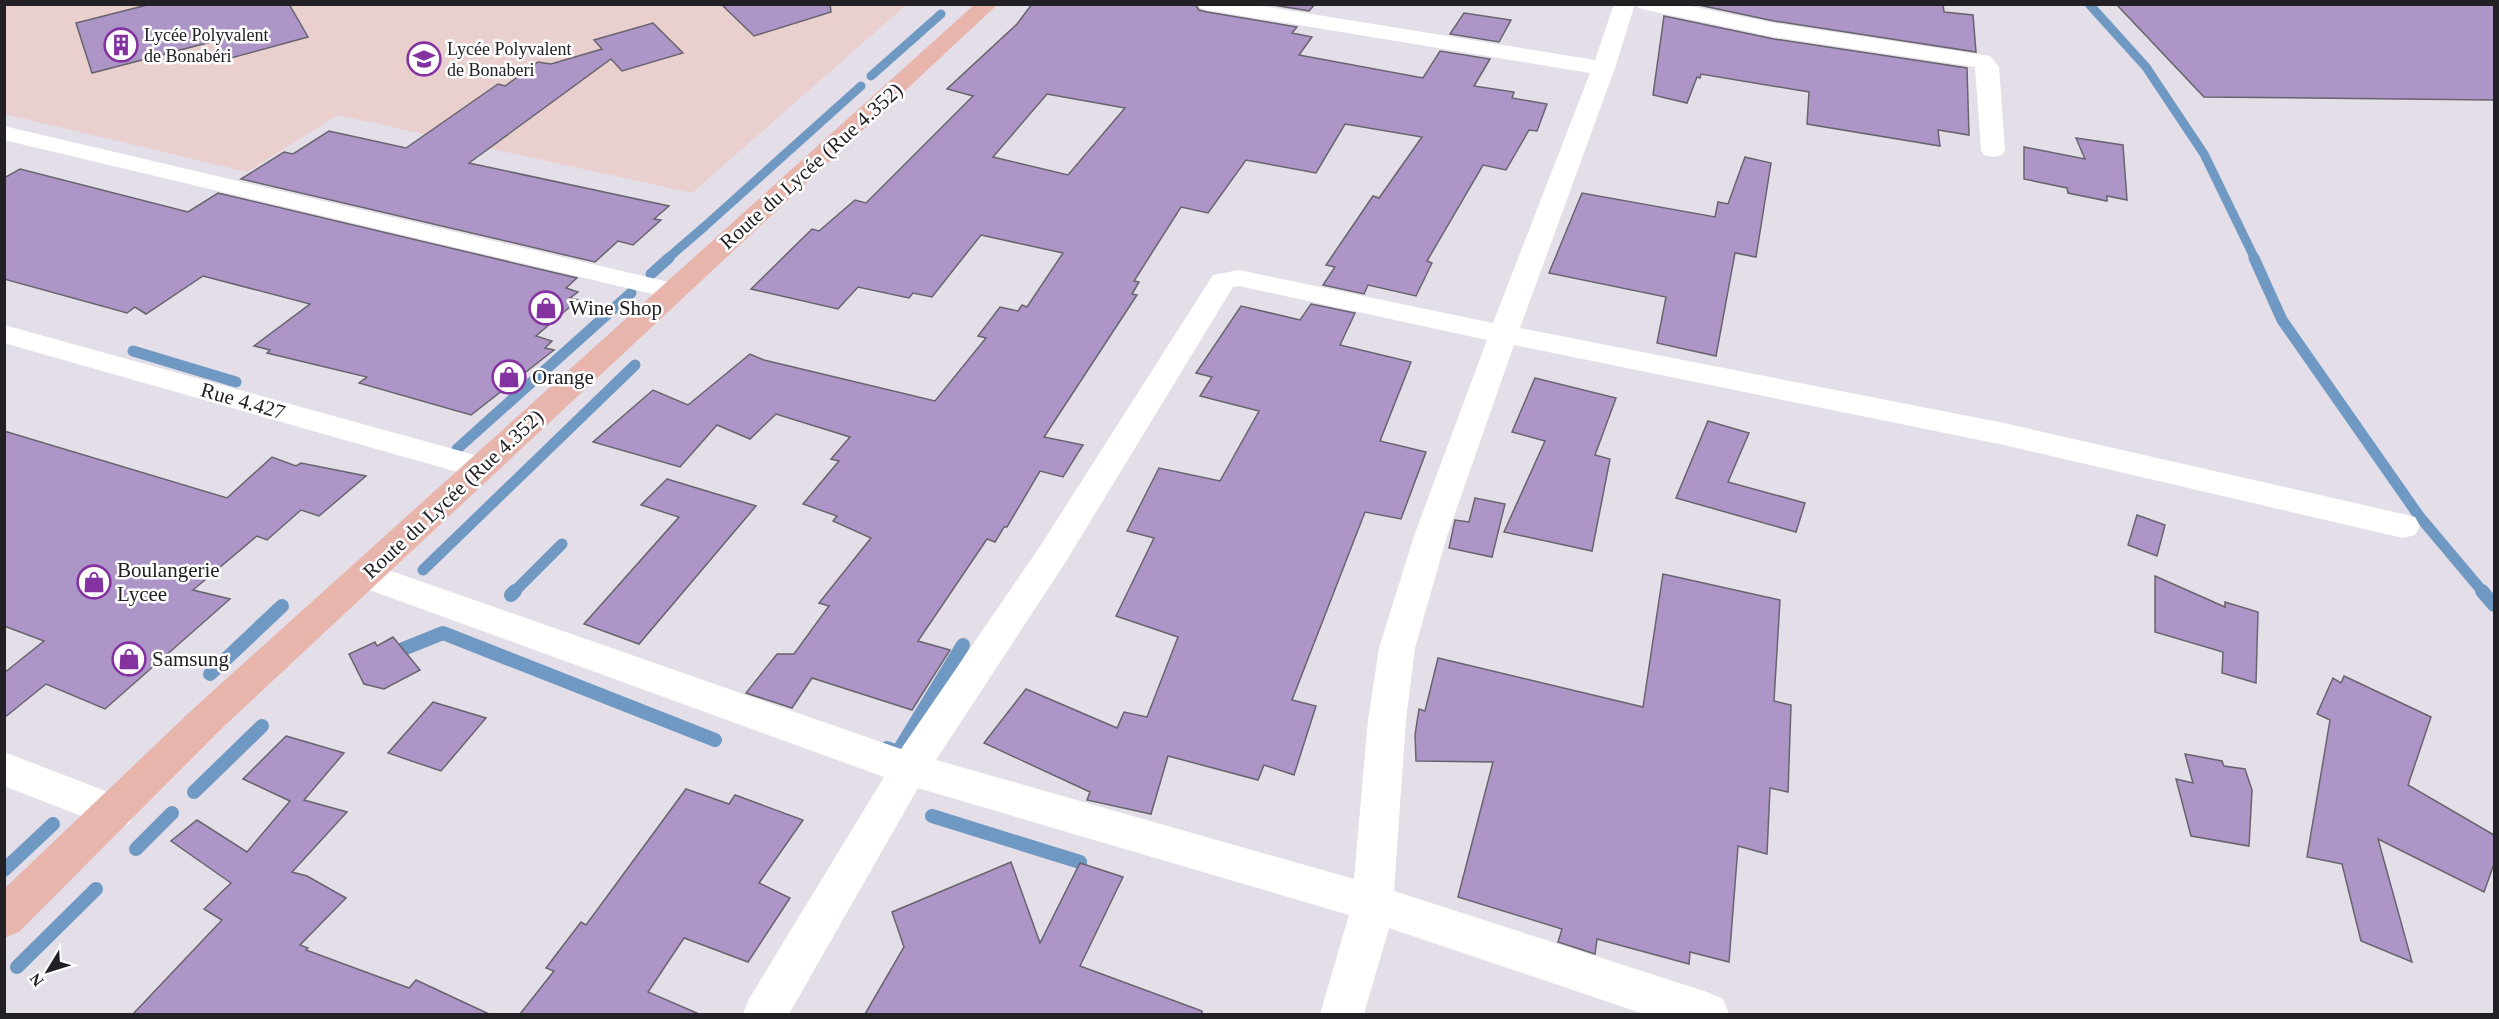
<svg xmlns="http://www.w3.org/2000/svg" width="2499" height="1019" font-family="'Times New Roman',serif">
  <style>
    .education { fill: #eacfcf }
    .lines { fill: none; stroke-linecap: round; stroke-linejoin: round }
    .stream-far2 { stroke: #6f99c2; stroke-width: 9 }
    .stream-far1 { stroke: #6f99c2; stroke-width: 11 }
    .stream { stroke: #6f99c2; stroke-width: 14 }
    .building { fill: #ad95c8; stroke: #68646d; stroke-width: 1.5; fill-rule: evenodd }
    .minor { fill: #fff; fill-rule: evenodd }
    .major { fill: #e8b5ad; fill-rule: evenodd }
    .labels { text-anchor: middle; stroke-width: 5; stroke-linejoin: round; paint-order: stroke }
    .far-poi-label { font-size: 18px; fill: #222024; stroke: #fff; text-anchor: start }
    .street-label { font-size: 21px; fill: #222024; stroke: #fff }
    .poi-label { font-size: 21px; fill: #222024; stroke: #fff; text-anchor: start }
  </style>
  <rect width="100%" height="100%" fill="#e3dee8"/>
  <!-- education -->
  <path class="education" d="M5,5H906L692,193L338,115L247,172L5,114Z"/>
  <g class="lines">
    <!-- stream-far2 -->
    <g class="stream-far2">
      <path d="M2089,4L2146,67L2204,154L2255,259"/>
      <path d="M871,76L941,14"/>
      <path d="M704,227L861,86"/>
      <path d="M667,259L704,227"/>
    </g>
    <!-- stream-far1 -->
    <g class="stream-far1">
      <path d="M2254,258L2282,320L2419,516L2483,592"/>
      <path d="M651,274L669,258"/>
      <path d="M133,351L236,382"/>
      <path d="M457,449L631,293"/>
      <path d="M423,570L635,365"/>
      <path d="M514,592L562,544"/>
    </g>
    <!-- stream -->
    <g class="stream">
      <path d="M2482,591L2494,605"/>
      <path d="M511,595L515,591"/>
      <path d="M403,649L443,633L715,740"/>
      <path d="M210,674L282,606"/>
      <path d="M887,748L898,752L963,645"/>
      <path d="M194,792L262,726"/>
      <path d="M932,816L1080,862"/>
      <path d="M136,849L172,813"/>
      <path d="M4,870L53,824"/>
      <path d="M17,967L96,889"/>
    </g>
  </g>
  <!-- building -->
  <g class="building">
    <path d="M151,4H289L308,37L231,58L227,52L221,54L215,41L92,73L76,23Z"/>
    <path d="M721,4H830L831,12L754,36Z"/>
    <path d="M1032,4H1195L1199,10L1207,12L1297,27L1292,33L1312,37L1299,55L1423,78L1440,51L1490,59L1474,86L1514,92L1512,98L1547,104L1537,131L1529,130L1506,170L1483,165L1427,261L1432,263L1416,296L1368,285L1364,294L1323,285L1335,267L1326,265L1373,196L1379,198L1422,137L1345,124L1316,173L1246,160L1208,213L1181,207L1134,281L1139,282L1132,294L1137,295L1044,437L1083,445L1063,477L1040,471L1007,527H1004L995,542L987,539L918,641L950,650L912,710L812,678L792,708L746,693L777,654H794L829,606L819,603L871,538L833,521L837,516L803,504L839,461L831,459L850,437L776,414L750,439L717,425L680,467L593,442L653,390L688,405L750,354L764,360L935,401L986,338L978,336L1000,307L1018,311L1022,305L1027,307L1063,253L981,235L932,297L913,293L909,298L858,287L838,309L751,289L812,229L819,231L855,200L866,203L973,96L947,89L1017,24ZM1047,94L1125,108L1068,175L993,157Z"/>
    <path d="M1267,4H1315L1309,11Z"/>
    <path d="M1694,4H1943L1944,12L1973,15L1976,52L1774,21Z"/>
    <path d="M2116,4H2494V100L2204,97Z"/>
    <path d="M1464,13L1511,20L1499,42L1450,34Z"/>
    <path d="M1664,16L1774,39L1967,68L1969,135L1938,130L1940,146L1807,124L1809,92L1701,74L1700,78L1697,77L1687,103L1653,95Z"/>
    <path d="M653,23L683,53L622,71L611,59L469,163L669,206L654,219L661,220L633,245L618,241L595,262L241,179L284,152L293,154L329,131L406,148L498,84L505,86L538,62L551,64L602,49L594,40Z"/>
    <path d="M2076,138L2123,145L2127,200L2107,196V201L2068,193L2067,188L2024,179V147L2085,159Z"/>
    <path d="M1745,157L1771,163L1756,257L1735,253L1716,356L1657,343L1666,297L1549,273L1582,193L1715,217L1718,202L1728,204Z"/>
    <path d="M20,169L188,212L218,193L577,278L566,288L578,292L570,298L578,300L536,336L552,341L545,348L554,350L471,415L359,383L367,377L267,353L270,350L254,346L310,304L203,276L146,314L135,307L127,313L4,279V178Z"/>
    <path d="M1311,304L1355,313L1340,345L1411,362L1380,441L1426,452L1401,519L1365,512L1292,700L1316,706L1294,775L1264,765L1258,780L1168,756L1151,814L1087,800L1090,792L984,743L1026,689L1117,728L1124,712L1147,717L1178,637L1116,616L1154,538L1127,531L1159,468L1220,481L1259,411L1200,396L1212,377L1196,373L1241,306L1300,320Z"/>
    <path d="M1535,378L1616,398L1595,455L1610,459L1592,551L1504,532L1545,441L1512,432Z"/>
    <path d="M1708,421L1749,433L1728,482L1805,503L1796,532L1676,498Z"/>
    <path d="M4,431L227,498L272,457L296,466L301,463L366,476L319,516L301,510L267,540L257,536L193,590L230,599L105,709L46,684L4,718V673L44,641L4,626Z"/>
    <path d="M667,479L756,506L639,644L584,624L679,517L641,505Z"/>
    <path d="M1475,498L1505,504L1492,557L1449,548L1455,520L1469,522Z"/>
    <path d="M2137,515L2165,525L2157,556L2128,545Z"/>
    <path d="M1663,574L1780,600L1774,701L1791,705L1788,792L1770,788L1767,854L1738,846L1729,962L1690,952L1689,964L1597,939L1595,954L1558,942L1562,929L1458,897L1493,762L1416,761L1415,735L1419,709L1425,711L1438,658L1643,707Z"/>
    <path d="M2155,576L2225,607V602L2258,612L2256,683L2222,673L2223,652L2155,632Z"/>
    <path d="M393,637L420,670L384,689L364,684L349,654L375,642L377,646Z"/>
    <path d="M2344,676L2431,717L2408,785L2494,835V864L2484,892L2378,839L2412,962L2361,941L2342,864L2307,857L2330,720L2317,714L2333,678L2341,683Z"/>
    <path d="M433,702L486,718L441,771L388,753Z"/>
    <path d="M286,736L344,753L304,800L347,812L292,872L307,876L346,898L300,945L308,948L306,950L409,988L416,980L489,1014H133L222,920L204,909L231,883L171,841L197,820L247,852L290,801L243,779Z"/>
    <path d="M2185,754L2222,761L2224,766L2245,769L2252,790L2249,846L2191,836L2176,779L2193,783Z"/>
    <path d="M686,789L729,804L735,795L803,820L759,883L790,898L748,962L684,938L648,992L699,1014H520L554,971L546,968L581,922L586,925Z"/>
    <path d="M1011,862L1040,943L1080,863L1123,877L1080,966L1202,1011V1014H865L904,947L892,912Z"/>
  </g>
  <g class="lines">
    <!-- minor -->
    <g class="minor">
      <path d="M1197,4H1250L1595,60L1614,4H1635L1615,68L1520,328L2004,423L2403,514L2415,517L2420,526L2415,535L2403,538L2004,445L1514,345L1447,536L1415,648L1406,720L1394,891L1707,992L1723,999L1729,1014H1644L1389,928L1364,1014H1320L1349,915L918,788L789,1014H743L749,999L884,777L353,584L348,575L353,566L365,562L377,566L901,749L1041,545L1213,275L1239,270L1493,323L1590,73L1207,10L1200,8ZM1239,286L1487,340L1414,536L1379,648L1368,720L1354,879L936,760L1065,563L1233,287Z"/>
      <path d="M1636,4H1680L1774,23L1990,56L1999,67L2005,150L2002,155L1993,157L1984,155L1981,150L1975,67L1774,37L1646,10L1639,8Z"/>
      <path d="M4,126L673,283L683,285L687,291L683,297L673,299L4,140Z"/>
      <path d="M4,325L493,460L498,468L493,476L482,479L4,343Z"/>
      <path d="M4,752L129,800L135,812L129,824L115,829L4,786Z"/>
    </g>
    <!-- major -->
    <path class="major" d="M975,4H998L220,730L19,932L4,938V889L194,708Z"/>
  </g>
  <!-- icons -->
  <defs>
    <symbol id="building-ring" viewBox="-11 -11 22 22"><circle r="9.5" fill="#fff" stroke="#8532a1" stroke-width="1.5"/><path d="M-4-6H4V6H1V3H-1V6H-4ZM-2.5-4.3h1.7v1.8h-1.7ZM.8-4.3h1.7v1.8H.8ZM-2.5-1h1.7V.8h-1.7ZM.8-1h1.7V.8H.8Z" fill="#8532a1"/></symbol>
    <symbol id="school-ring" viewBox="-11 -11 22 22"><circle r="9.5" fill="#fff" stroke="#8532a1" stroke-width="1.5"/><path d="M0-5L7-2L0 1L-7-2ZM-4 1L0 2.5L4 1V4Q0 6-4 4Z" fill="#8532a1"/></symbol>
    <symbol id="shop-ring" viewBox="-11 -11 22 22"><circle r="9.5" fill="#fff" stroke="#8532a1" stroke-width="1.5"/><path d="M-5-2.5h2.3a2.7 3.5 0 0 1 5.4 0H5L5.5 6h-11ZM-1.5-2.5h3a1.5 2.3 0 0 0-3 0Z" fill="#8532a1"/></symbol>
  </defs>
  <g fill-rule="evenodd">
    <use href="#building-ring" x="102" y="26" width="38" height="38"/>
    <use href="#school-ring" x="405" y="40" width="38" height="38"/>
    <use href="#shop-ring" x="527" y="289" width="38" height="38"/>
    <use href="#shop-ring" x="490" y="358" width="38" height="38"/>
    <use href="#shop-ring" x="75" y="563" width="38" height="38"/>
    <use href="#shop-ring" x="110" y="640" width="38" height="38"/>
  </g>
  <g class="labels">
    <!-- far-poi labels -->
    <g class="far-poi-label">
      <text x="144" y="41">Lycée Polyvalent<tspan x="144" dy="21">de Bonabéri</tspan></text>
      <text x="447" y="55">Lycée Polyvalent<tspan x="447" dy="21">de Bonaberi</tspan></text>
    </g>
    <!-- street labels -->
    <g class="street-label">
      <text transform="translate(811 166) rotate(-42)" y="7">Route du Lycée (Rue 4.352)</text>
      <text transform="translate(243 401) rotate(16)" y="7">Rue 4.427</text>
      <text transform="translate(453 494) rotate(-43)" y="7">Route du Lycée (Rue 4.352)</text>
    </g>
    <!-- poi labels -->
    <g class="poi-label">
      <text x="569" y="315">Wine Shop</text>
      <text x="532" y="384">Orange</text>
      <text x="117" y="577">Boulangerie<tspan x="117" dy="24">Lycee</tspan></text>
      <text x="152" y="666">Samsung</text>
    </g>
  </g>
  <!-- border -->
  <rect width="2499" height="1019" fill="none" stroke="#222024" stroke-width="12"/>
  <!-- north arrow -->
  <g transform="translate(48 971) rotate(232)" stroke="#ffffff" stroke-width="4.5" paint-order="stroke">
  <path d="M0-4.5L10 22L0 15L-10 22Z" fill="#222024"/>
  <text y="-9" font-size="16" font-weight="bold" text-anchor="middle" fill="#222024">N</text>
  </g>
</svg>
